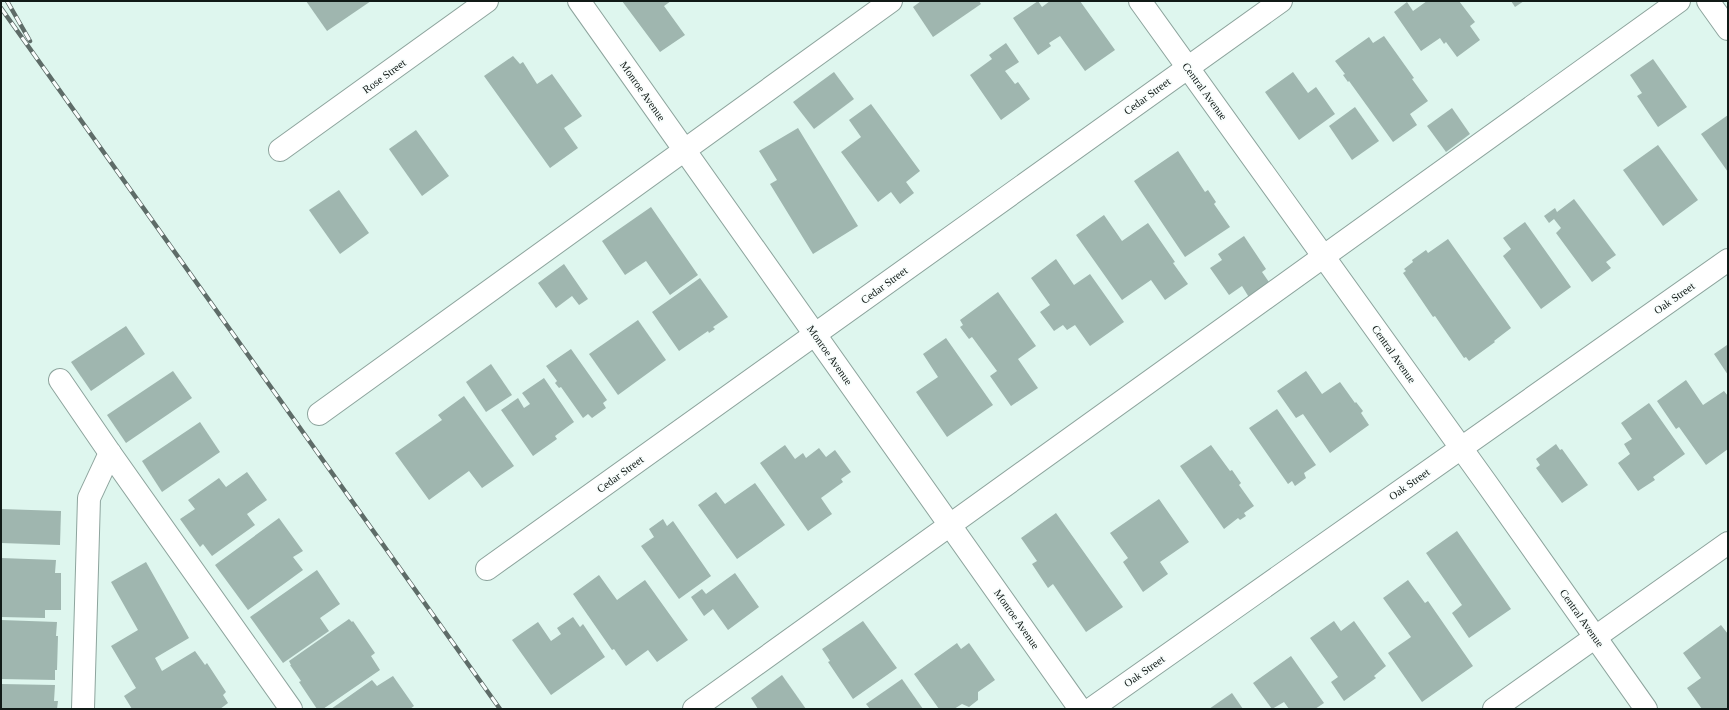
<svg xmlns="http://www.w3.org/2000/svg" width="1729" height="710" font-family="Georgia,serif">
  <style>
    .building { fill: #9fb6af }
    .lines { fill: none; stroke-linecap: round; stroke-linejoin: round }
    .minor-casing { stroke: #8da49d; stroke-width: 24 }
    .minor { stroke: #fff; stroke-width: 22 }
    .rail-casing { stroke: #5e6c68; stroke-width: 4.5 }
    .rail { stroke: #f9fefd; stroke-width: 3; stroke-dasharray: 9; stroke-linecap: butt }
    .labels { text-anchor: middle; stroke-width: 3.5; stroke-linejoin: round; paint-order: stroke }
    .street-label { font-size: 11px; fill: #111a17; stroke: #f9fefd }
  </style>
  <rect width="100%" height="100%" fill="#def6ee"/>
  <!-- building -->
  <g class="building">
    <path d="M306,1H371L327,31Z"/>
    <path d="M622,1H671L664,6L685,35L660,52Z"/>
    <path d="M921,1H979L981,4L933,37L913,7Z"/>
    <path d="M1038,1L1042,7L1050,1H1080L1115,50L1085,71L1060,36L1049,43L1051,46L1038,55L1013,18Z"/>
    <path d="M1427,1H1459L1475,22L1470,26L1480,40L1457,57L1446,42L1444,44L1440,38L1421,51L1394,12L1407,2L1413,11Z"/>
    <path d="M1511,1H1524L1515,7Z"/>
    <path d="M1384,36L1414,78L1412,79L1428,101L1410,114L1417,125L1393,142L1349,81L1348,82L1343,75L1345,74L1335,61L1369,37L1373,43Z"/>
    <path d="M1006,43L1019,62L1005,71L1015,84L1018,82L1030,99L1001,120L970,75L992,59L989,55Z"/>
    <path d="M513,56L520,64L523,62L537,84L552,74L582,116L564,128L578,148L550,168L484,76Z"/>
    <path d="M1653,59L1687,107L1658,127L1637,96L1642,93L1630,75Z"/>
    <path d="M834,72L854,99L814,129L793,102Z"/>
    <path d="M1293,72L1308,93L1316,87L1335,114L1299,140L1265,92Z"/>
    <path d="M871,104L920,171L906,182L914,193L900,204L891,192L878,202L841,152L861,137L849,120Z"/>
    <path d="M1355,107L1379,141L1352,160L1329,126Z"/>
    <path d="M1452,108L1470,134L1446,152L1427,126Z"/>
    <path d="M1728,115V172L1701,134Z"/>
    <path d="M798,128L858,226L813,254L770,184L777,180L759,151Z"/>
    <path d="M416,130L449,176L422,196L389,149Z"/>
    <path d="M1658,145L1698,200L1663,226L1623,170Z"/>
    <path d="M1178,151L1205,192L1208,190L1216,202L1214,204L1230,227L1185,257L1134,181Z"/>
    <path d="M339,190L369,233L340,254L309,210Z"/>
    <path d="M1574,199L1616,255L1606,262L1611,268L1592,282L1556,233L1561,228L1554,219L1549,223L1544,216L1555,208L1557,212Z"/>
    <path d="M651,207L698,275L670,295L646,261L625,275L602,241Z"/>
    <path d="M1104,215L1122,241L1148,223L1175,262L1173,263L1188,284L1165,300L1151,280L1122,300L1076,235Z"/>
    <path d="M1525,222L1571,287L1541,309L1503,256L1511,249L1503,238Z"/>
    <path d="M1244,236L1266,269L1262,272L1271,285L1250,299L1242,286L1229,295L1210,268L1222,260L1218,254Z"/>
    <path d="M1448,239L1511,328L1494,341L1495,342L1469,361L1466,357L1464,358L1435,316L1433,317L1403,273L1406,271L1404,269L1413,262L1412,260L1426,250L1428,253Z"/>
    <path d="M1056,259L1074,285L1090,274L1124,322L1090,346L1075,325L1067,330L1063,325L1054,331L1040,312L1050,305L1031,278Z"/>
    <path d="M564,264L588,299L579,305L572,296L556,308L538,283Z"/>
    <path d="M700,278L728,317L713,327L715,329L709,333L708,331L679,351L652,312Z"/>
    <path d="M998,292L1036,346L1018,359L1038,388L1011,406L990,376L997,371L972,337L969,339L960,327L963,325L960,320Z"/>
    <path d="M638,320L666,360L618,395L589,354Z"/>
    <path d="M126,326L145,354L91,391L71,362Z"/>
    <path d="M946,338L993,405L947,437L916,392L938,377L923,354Z"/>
    <path d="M1727,345L1728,346V375L1714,354Z"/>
    <path d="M571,349L607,400L603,403L606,408L592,418L588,414L583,418L561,387L559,388L555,383L557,381L546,366Z"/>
    <path d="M491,364L512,395L486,412L466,382Z"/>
    <path d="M173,371L192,398L126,443L107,415Z"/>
    <path d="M1306,371L1322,394L1340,382L1355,403L1356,402L1363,411L1361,413L1369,425L1330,453L1303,414L1296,418L1277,391Z"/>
    <path d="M544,378L574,422L555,436L557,439L533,456L501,410L518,398L524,408L530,404L522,393Z"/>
    <path d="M1686,380L1703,405L1724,391L1728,396V449L1706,465L1679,427L1676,429L1657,401Z"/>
    <path d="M464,396L514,466L482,488L469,471L429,500L395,453L442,420L438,415Z"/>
    <path d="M1649,403L1685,454L1653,477L1655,480L1638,491L1618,463L1630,454L1624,444L1632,439L1621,423Z"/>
    <path d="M1277,409L1316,465L1304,473L1306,478L1295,486L1292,481L1288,484L1249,428Z"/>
    <path d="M200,422L220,452L162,492L142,461Z"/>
    <path d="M1556,444L1560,450L1562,449L1588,485L1562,503L1536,468L1540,465L1536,459Z"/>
    <path d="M785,445L795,459L803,453L806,458L819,448L826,457L835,450L851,472L841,479L843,482L821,498L832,514L808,531L760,463Z"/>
    <path d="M1211,445L1230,471L1232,470L1241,483L1239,485L1254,506L1244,513L1246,516L1240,520L1238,518L1224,529L1180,466Z"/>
    <path d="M247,472L267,500L247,514L255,525L212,556L203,544L200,547L180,519L195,509L188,500L219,478L226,487Z"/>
    <path d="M755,483L785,525L737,559L698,505L716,492L725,504Z"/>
    <path d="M1159,499L1189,542L1160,562L1168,574L1143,592L1123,562L1128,558L1110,533Z"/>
    <path d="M1,509L61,511L60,545L1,543Z"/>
    <path d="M1056,513L1123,607L1086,632L1053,584L1048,588L1032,564L1037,561L1021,538Z"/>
    <path d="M279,518L303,551L293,557L303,570L248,610L215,565Z"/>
    <path d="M663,519L667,526L673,521L711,576L679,599L641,546L654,537L649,529Z"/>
    <path d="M1457,531L1511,609L1469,638L1452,613L1462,605L1426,553Z"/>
    <path d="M1,558L56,560L55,573H61V610H45V618L1,617Z"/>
    <path d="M146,562L189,638L155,658L162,671L195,651L205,665L207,663L226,692L223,695L228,703L220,709H132L124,696L136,688L111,646L138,630L111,582Z"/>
    <path d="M317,570L340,604L320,618L329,631L283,663L250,617Z"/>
    <path d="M735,573L759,607L728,630L713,609L704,616L691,597L702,589L706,594Z"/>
    <path d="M599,575L617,600L645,580L688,640L657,662L648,650L626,666L614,649L612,650L573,594Z"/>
    <path d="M1408,580L1425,603L1428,601L1473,666L1422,702L1388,653L1411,637L1383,598Z"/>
    <path d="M573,617L580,627L583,624L605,657L551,695L512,640L538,622L551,641L561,634L557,628Z"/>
    <path d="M349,619L352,622L353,621L375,653L371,656L380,670L323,709H317L299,682L301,681L290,665H291L289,661Z"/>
    <path d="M1,620L57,622L56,636H58L57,670H55V680L1,679Z"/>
    <path d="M863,621L897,668L853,699L828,662L830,661L822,649Z"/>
    <path d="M1334,621L1341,631L1354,621L1386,666L1374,676L1376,678L1344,701L1331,682L1338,677L1310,638Z"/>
    <path d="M1721,625L1728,634V709H1702L1687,688L1701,678L1683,653Z"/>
    <path d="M957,643L961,649L969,643L995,680L978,692V700L969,707L962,704L954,709H939L914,674Z"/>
    <path d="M1291,656L1324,703L1315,709H1289L1284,702L1272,709L1253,683Z"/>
    <path d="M782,675L806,709H758L751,698Z"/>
    <path d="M393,676L414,706L410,709H331L372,680L377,686Z"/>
    <path d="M902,679L923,709H870L866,704Z"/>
    <path d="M1,684L55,685L54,701H58L57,709H1Z"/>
    <path d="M1232,693L1243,709H1209Z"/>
  </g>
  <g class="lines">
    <defs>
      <g id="minor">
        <path d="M579,1L1080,709"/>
        <path d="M1140,1L1487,484L1646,709"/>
        <path d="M1708,1L1728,29"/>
        <path d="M280,150L487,1"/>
        <path d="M60,380L110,453L291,709"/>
        <path d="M319,414L891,1"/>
        <path d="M487,569L1281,1"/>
        <path d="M83,709L89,498L110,453"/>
        <path d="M694,709L1679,1"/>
        <path d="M1091,709L1728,260"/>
        <path d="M1494,709L1728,543"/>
      </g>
    </defs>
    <!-- minor casing -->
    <use href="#minor" class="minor-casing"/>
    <!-- minor -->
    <use href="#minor" class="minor"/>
    <defs>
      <g id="rail">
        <path d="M7,1L30,41"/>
        <path d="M1,8L500,709"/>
      </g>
    </defs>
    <!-- rail casing -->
    <use href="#rail" class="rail-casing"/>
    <!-- rail -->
    <use href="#rail" class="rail"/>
  </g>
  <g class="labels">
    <!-- street labels -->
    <g class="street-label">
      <text transform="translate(384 76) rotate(-36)" y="4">Rose Street</text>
      <text transform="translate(643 91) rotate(55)" y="4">Monroe Avenue</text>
      <text transform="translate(1205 91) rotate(54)" y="4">Central Avenue</text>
      <text transform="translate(1147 96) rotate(-36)" y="4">Cedar Street</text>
      <text transform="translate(884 285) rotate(-36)" y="4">Cedar Street</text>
      <text transform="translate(1674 298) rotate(-35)" y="4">Oak Street</text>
      <text transform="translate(1394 354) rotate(55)" y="4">Central Avenue</text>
      <text transform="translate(830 355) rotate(55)" y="4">Monroe Avenue</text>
      <text transform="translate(620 474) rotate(-36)" y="4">Cedar Street</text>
      <text transform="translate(1409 484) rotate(-35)" y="4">Oak Street</text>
      <text transform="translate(1582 618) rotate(55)" y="4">Central Avenue</text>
      <text transform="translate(1017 619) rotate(55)" y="4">Monroe Avenue</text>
      <text transform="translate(1144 671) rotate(-35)" y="4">Oak Street</text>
    </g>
  </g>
  <!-- border -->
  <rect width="1729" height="710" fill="none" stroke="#111a17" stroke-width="4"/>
</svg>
